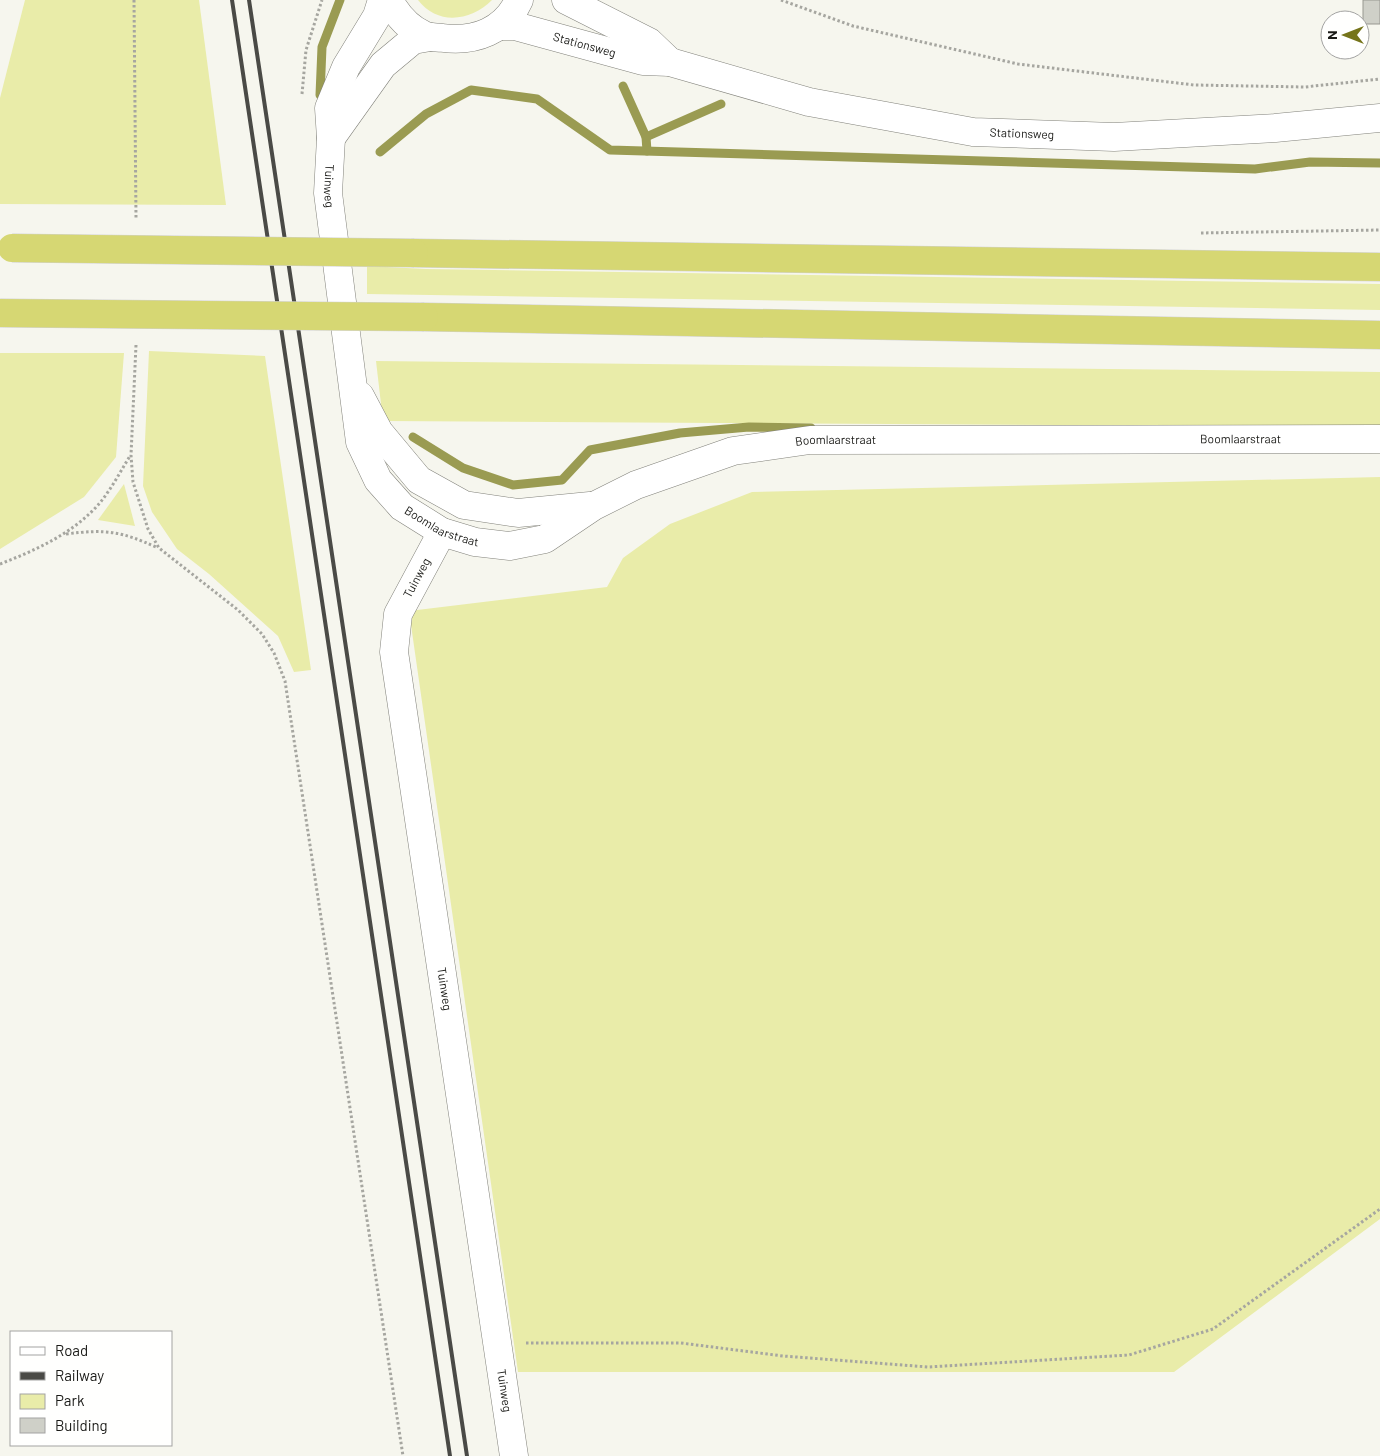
<svg xmlns="http://www.w3.org/2000/svg" width="1380" height="1456" font-family="Barlow,sans-serif">
  <style>
    .green { fill: #e9eca9 }
    .lines { fill: none; stroke-linecap: round; stroke-linejoin: round }
    .stream { stroke: #9a9b52; stroke-width: 9 }
    .building { fill: #cfd0c8; stroke: #979790 }
    .minor-casing { stroke: #82827b; stroke-width: 29 }
    .highway-casing { stroke: #d1d1d1; stroke-width: 29 }
    .path { stroke: #a6a6a0; stroke-width: 3; stroke-dasharray: 2.5 2.5; stroke-linecap: butt }
    .minor { stroke: #fff; stroke-width: 28 }
    .highway { stroke: #d6d773; stroke-width: 28 }
    .rail { stroke: #4a4a46; stroke-width: 4 }
    .highway-bridge-casing { stroke: #d1d1d1; stroke-width: 29; stroke-linecap: butt }
    .highway-bridge { stroke: #d6d773; stroke-width: 28 }
    .labels { text-anchor: middle; stroke-width: 5; stroke-linejoin: round; paint-order: stroke }
    .street-label { font-size: 12px; fill: #1a1a17; stroke: #fffffe }
  </style>
  <rect width="100%" height="100%" fill="#f6f6ee"/>
  <!-- green -->
  <g class="green">
    <path d="M25,0H199L226,205L0,204V98Z"/>
    <path d="M418,0H492C471,21 438,26 418,0Z"/>
    <path d="M367,266L426,269L1380,284V310L367,294Z"/>
    <path d="M149,351L265,356L311,670L294,672L278,636L209,574L177,549L152,512L143,486Z"/>
    <path d="M0,353H124L116,457L84,497L0,549Z"/>
    <path d="M376,361L1380,372V427L383,421Z"/>
    <path d="M1380,477V1219L1174,1372H518L409,611L607,587L623,558L670,524L752,492Z"/>
    <path d="M124,484L135,526L98,520Z"/>
  </g>
  <g class="lines">
    <!-- stream -->
    <g class="stream">
      <path d="M623,86L646,137L647,151"/>
      <path d="M320,95L322,47L340,0"/>
      <path d="M646,137L721,104"/>
      <path d="M380,152L426,114L471,90L537,99L610,150L1255,169L1310,162L1380,163"/>
      <path d="M413,437L463,468L513,485L562,480L590,450L680,433L749,427L811,428"/>
    </g>
  </g>
  <!-- building -->
  <rect class="building" x="1363" y="0" width="17" height="24"/>
  <g class="lines">
    <defs>
      <g id="minor">
        <path id="s1" d="M382,0L377,16L346,67L329,108L331,138L328,193L360,442L378,480L402,507L442,532L475,542L510,546L545,539L594,506L636,485L733,451L810,440L1380,439"/>
        <path d="M389,0C397,15 408,28 424,35C430,38 436,37 443,38C475,42 505,31 519,0"/>
        <path d="M566,0L649,42L670,62"/>
        <path id="s2" d="M501,26H515L643,61L670,62L809,102L973,132L1114,137L1275,128L1380,118"/>
        <path d="M331,138L383,65L413,40L430,37"/>
        <path d="M360,396L379,432L419,480L464,505L518,513L590,506"/>
        <path id="s3" d="M442,532L398,614L394,652L514,1456"/>
      </g>
      <g id="highway">
        <path d="M414,253L1380,267"/>
        <path d="M424,317L1380,335"/>
      </g>
    </defs>
    <!-- minor casing -->
    <use href="#minor" class="minor-casing"/>
    <!-- highway casing -->
    <use href="#highway" class="highway-casing"/>
    <!-- path -->
    <g class="path">
      <path d="M134,0L136,218"/>
      <path d="M781,0L853,26L1018,64L1194,85L1305,87L1380,79"/>
      <path d="M302,94L306,50L322,0"/>
      <path d="M1201,233L1380,230"/>
      <path d="M136,345L131,455L133,482L148,529L159,548L238,610L262,634L274,653L285,681L403,1456"/>
      <path d="M66,534C106,529 121,531 158,548"/>
      <path d="M0,564C36,550 72,534 98,505C111,490 120,472 130,456"/>
      <path d="M526,1343H681L783,1356L928,1367L1129,1355L1213,1329L1380,1209"/>
    </g>
    <!-- minor -->
    <use href="#minor" class="minor"/>
    <!-- highway -->
    <use href="#highway" class="highway"/>
    <!-- rail -->
    <g class="rail">
      <path d="M232,0L450,1456"/>
      <path d="M249,0L467,1456"/>
    </g>
    <defs>
      <g id="highway-bridge">
        <path d="M12,248L414,253"/>
        <path d="M0,313L424,317"/>
      </g>
    </defs>
    <!-- highway-bridge casing -->
    <use href="#highway-bridge" class="highway-bridge-casing"/>
    <!-- highway-bridge -->
    <use href="#highway-bridge" class="highway-bridge"/>
  </g>
  <g class="labels">
    <!-- street labels -->
    <g class="street-label">
      <text dy="4" stroke="none"><textPath href="#s2" startOffset="86">Stationsweg</textPath></text>
      <text dy="4" stroke="none"><textPath href="#s2" startOffset="534">Stationsweg</textPath></text>
      <text dy="4" stroke="none"><textPath href="#s1" startOffset="199">Tuinweg</textPath></text>
      <text dy="4" stroke="none"><textPath href="#s1" startOffset="1405">Boomlaarstraat</textPath></text>
      <text dy="4" stroke="none"><textPath href="#s1" startOffset="1000">Boomlaarstraat</textPath></text>
      <text dy="4" stroke="none"><textPath href="#s1" startOffset="580">Boomlaarstraat</textPath></text>
      <text transform="translate(417 578) rotate(-62)" y="4">Tuinweg</text>
      <text dy="4" stroke="none"><textPath href="#s3" startOffset="472">Tuinweg</textPath></text>
      <text dy="4" stroke="none"><textPath href="#s3" startOffset="878">Tuinweg</textPath></text>
    </g>
  </g>
  <!-- legend -->
  <rect x="10" y="1331" width="162" height="115" fill="#fffffe" stroke="#a3a3a2"/>
  <rect x="20" y="1347" width="25" height="8" fill="#ffffff" stroke="#a3a3a2"/>
  <text x="55" y="1356" font-size="15" fill="#1a1a17">Road</text>
  <rect x="20" y="1372" width="25" height="8" fill="#4a4a46" stroke="#a3a3a2"/>
  <text x="55" y="1381" font-size="15" fill="#1a1a17">Railway</text>
  <rect x="20" y="1394" width="25" height="15" fill="#e9eca9" stroke="#a3a3a2"/>
  <text x="55" y="1406" font-size="15" fill="#1a1a17">Park</text>
  <rect x="20" y="1418" width="25" height="15" fill="#cfd0c8" stroke="#a3a3a2"/>
  <text x="55" y="1431" font-size="15" fill="#1a1a17">Building</text>
  <!-- north arrow -->
  <g transform="translate(1345 35) rotate(270)"><circle r="24" fill="#fffffe" stroke="#a3a3a2"/>
  <path d="M0-4L9 19L0 12L-9 19Z" fill="#75741a"/>
  <text y="-8" font-size="14" font-weight="bold" text-anchor="middle" fill="#1a1a17">N</text>
  </g>
</svg>
